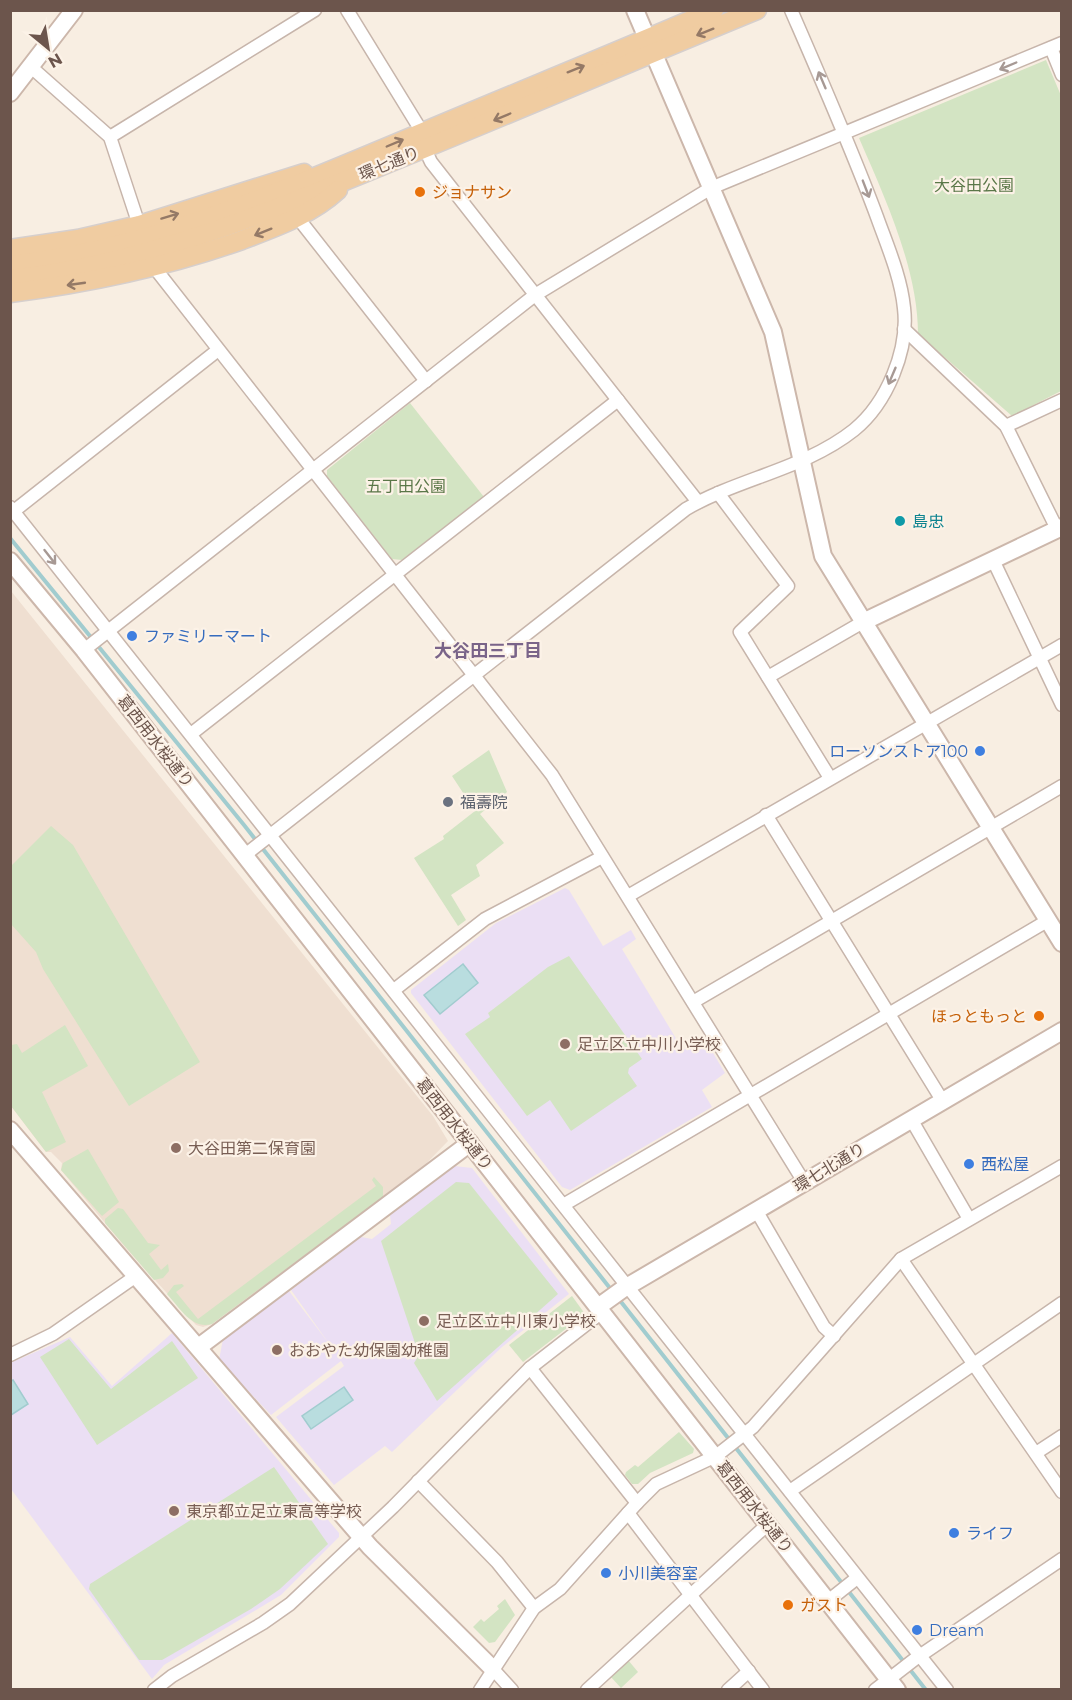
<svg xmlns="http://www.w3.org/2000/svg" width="1072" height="1700" font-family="Montserrat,'Noto Sans JP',sans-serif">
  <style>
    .residential { fill: #efdfd1 }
    .education { fill: #ebdff4 }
    .green { fill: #d3e4c3 }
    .water { fill: #b9dddf; stroke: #a1cccf; stroke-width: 1.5 }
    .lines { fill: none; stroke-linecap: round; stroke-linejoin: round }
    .stream { stroke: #a1cccf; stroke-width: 4 }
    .street-casing { stroke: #c7b5ab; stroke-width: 15 }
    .secondary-casing { stroke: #ccb7ab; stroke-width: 20 }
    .primary-casing { stroke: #d6cfcd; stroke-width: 21 }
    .street { stroke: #fff; stroke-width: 12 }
    .secondary { stroke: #fff; stroke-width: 16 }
    .primary { stroke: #f0cca1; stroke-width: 18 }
    .oneway { stroke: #947966 }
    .oneway2 { stroke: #a79994 }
    .food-dot { fill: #e8710a; stroke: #fcf2e7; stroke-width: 2 }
    .culture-dot { fill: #0f9aa8; stroke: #fcf2e7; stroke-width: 2 }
    .shop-dot { fill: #3f7fe0; stroke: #fcf2e7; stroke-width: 2 }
    .worship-dot { fill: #6b7280; stroke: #fcf2e7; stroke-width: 2 }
    .education-dot { fill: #8d6e63; stroke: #fcf2e7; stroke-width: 2 }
    .labels { text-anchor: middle; stroke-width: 4.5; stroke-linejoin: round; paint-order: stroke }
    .street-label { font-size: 16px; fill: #6c554c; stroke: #fcf2e7 }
    .park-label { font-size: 16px; fill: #5a7748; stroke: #fcf2e7 }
    .food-label { font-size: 16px; fill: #c56008; stroke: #fcf2e7; text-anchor: start }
    .culture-label { font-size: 16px; fill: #0d838f; stroke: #fcf2e7; text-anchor: start }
    .shop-label { font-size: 16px; fill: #366cbe; stroke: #fcf2e7; text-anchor: start }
    .worship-label { font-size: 16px; fill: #5b616d; stroke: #fcf2e7; text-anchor: start }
    .education-label { font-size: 16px; fill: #785e54; stroke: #fcf2e7; text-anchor: start }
    .neighbourhood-label { font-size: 18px; font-weight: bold; fill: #7a6489; stroke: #fcf2e7 }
  </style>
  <rect width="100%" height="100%" fill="#f8eee2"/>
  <!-- residential -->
  <path class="residential" d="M11,591L433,1116L448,1141L416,1174L212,1324L203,1327L196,1325L125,1247L61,1170L62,1163L51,1152H46L11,1106Z"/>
  <!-- education -->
  <g class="education">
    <path d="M565,888L569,890L603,946L631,930L636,939L622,949L683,1050L704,1038L725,1073L702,1090L712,1107L570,1190L562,1187L411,993V990L496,923Z"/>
    <path d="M454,1166L472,1168L569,1294L502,1347L392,1452L385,1446L334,1485L276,1417L344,1366L341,1361L271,1415L219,1360L223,1339L289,1291L330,1345L291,1290L361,1237L372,1239L391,1224L390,1215Z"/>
    <path d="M172,1333L339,1533V1537L281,1595L164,1665L152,1679L11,1489L10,1363L70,1337L112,1386Z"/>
  </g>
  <!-- green -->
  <g class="green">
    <path d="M1046,60L1062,98L1061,391L1012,416L918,334C918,269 885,198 859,138Z"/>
    <path d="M410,403L484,497L402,560L392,559L327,476V470Z"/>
    <path d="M489,750L507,792L480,814L504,843L476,865L480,876L451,895L466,920L458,926L414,858L444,839L443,836L475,811L452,776Z"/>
    <path d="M51,826L73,845L200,1062L129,1106L43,969L36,952L11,924V866Z"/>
    <path d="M569,956L642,1059L629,1068L628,1073L637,1086L571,1131L550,1100L527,1116L465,1034L490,1017L488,1013L548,967Z"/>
    <path d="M65,1025L88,1066L42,1092L66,1142L46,1152L11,1106V1045L17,1044L22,1053Z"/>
    <path d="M88,1149L119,1202L102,1216L61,1170L63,1163Z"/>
    <path d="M374,1177L383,1187V1197L212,1324C192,1330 180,1308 167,1294L174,1285L182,1284L184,1286L176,1292L198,1319L376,1186L372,1180Z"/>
    <path d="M456,1182L469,1183L558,1294L437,1401L414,1363L419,1355L381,1241Z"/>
    <path d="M118,1208L123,1209L148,1243L160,1245L149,1254L161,1270L168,1264L169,1271L163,1278L154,1280L105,1223V1219Z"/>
    <path d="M572,1296L585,1314L523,1362L509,1345Z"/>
    <path d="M69,1339L111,1389L172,1341L198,1378L97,1445L40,1357Z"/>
    <path d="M679,1432L694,1449L693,1453L650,1473L638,1484H632L625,1475L626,1472L635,1465L638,1467Z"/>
    <path d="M274,1467L328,1544L280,1589L251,1609L162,1660H139L89,1589L90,1584Z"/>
    <path d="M505,1599L515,1615L495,1642L489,1643L473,1627L481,1619L484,1622L499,1609L497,1606Z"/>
    <path d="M628,1660L638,1672L621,1688L610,1676Z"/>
  </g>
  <!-- water -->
  <g class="water">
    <path d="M463,964L478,983L440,1014L424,995Z"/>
    <path d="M13,1380L28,1404L11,1415V1381Z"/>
    <path d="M344,1387L353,1400L311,1429L302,1416Z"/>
  </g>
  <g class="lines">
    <!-- stream -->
    <g class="stream">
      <path d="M10,538L244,825L613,1292"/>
      <path d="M618,1298L926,1690"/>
    </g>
    <defs>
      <g id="street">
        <path d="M347,10L422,132"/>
        <path d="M1051,48L1062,75"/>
        <path d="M31,67L110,137L139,225"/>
        <path d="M110,137L315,10"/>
        <path d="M425,149L431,162L698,502"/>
        <path d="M298,218L426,381"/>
        <path d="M154,267L552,775L804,1182"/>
        <path d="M904,329L1006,426L1057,529"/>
        <path d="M1006,426L1062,400"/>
        <path d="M718,493L788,586L740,632L830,778"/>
        <path d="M10,507L947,1690"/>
        <path d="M14,511L218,350"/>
        <path d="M993,560L1062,705"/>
        <path d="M84,650L535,295L711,188L1062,43"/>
        <path d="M768,677L863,622"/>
        <path d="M191,734L618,400"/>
        <path d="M766,815L942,1100"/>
        <path d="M245,855L686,509C739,478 805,469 854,430C887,403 909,350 904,308C901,277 887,245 877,217C851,147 821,79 791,10"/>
        <path d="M628,896L1062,645"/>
        <path d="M394,990L485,919L602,857"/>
        <path d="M693,1002L1062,786"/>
        <path d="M911,1119L969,1219"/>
        <path d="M565,1204L1047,921"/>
        <path d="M756,1210L824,1327L834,1336"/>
        <path d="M901,1259L1062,1492"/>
        <path d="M10,1355L53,1334L136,1276"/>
        <path d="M530,1368L637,1503"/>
        <path d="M1036,1453L1062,1436"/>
        <path d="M418,1481L497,1562L534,1608"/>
        <path d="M790,1491L1062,1303"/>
        <path d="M628,1513L763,1690"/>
        <path d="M828,1601L857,1578"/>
        <path d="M492,1668L512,1690"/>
        <path d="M154,1690L172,1676L263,1623L290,1604L393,1507L530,1368L602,1312"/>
        <path d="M480,1690L534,1608L560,1589L637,1503L656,1484L716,1456L753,1427L901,1259L1062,1166"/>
        <path d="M587,1690L768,1524"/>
        <path d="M728,1690L749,1671"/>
        <path d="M875,1690L915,1659L1062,1559"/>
      </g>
      <g id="secondary">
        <path d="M635,10L773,332L823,556L1062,943"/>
        <path d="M10,93L74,10"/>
        <path d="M10,561L84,650L897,1690"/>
        <path d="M863,622L1062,527"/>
        <path d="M10,1130L370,1547L492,1668"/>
        <path d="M598,1307L623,1289L1062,1031"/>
        <path d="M200,1346L470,1143"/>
      </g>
      <g id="primary">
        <path d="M10,249L78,239L139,225L304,173"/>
        <path d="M10,265C154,248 284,190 416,135C515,93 615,53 714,10"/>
        <path d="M10,279C140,265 259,216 379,167C505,116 630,62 757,10"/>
        <path d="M10,293C90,283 166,267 242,240C276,227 311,215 338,190"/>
      </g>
    </defs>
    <!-- street casing -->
    <use href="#street" class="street-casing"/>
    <!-- secondary casing -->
    <use href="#secondary" class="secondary-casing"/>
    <!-- primary casing -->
    <use href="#primary" class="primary-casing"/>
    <!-- street -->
    <use href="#street" class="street"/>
    <!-- secondary -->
    <use href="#secondary" class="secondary"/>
    <!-- primary -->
    <use href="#primary" class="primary"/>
  </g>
  <!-- one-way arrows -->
  <defs><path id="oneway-shaft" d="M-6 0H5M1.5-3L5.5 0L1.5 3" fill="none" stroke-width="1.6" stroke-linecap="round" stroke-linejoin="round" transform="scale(1.5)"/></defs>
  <g class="oneway">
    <use href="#oneway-shaft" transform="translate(705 32) rotate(158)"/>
    <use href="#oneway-shaft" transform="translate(576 69) rotate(-22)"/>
    <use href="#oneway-shaft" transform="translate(502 117) rotate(157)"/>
    <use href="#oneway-shaft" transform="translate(395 143) rotate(-23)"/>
    <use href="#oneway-shaft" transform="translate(170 216) rotate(-17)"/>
    <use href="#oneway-shaft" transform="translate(263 232) rotate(158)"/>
    <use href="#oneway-shaft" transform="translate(76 284) rotate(172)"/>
  </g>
  <g class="oneway2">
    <use href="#oneway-shaft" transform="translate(1008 66) rotate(157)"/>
    <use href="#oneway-shaft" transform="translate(822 80) rotate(-113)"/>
    <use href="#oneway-shaft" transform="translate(866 189) rotate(69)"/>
    <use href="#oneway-shaft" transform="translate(892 376) rotate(113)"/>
    <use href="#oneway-shaft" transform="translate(50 557) rotate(52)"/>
  </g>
  <!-- markers -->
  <g class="food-dot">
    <circle cx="420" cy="192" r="6"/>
    <circle cx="1039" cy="1016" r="6"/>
    <circle cx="788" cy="1605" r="6"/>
  </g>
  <circle class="culture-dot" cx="900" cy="521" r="6"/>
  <g class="shop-dot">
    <circle cx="132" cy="636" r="6"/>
    <circle cx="980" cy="751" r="6"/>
    <circle cx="969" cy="1164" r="6"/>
    <circle cx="954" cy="1533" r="6"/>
    <circle cx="606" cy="1573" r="6"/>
    <circle cx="917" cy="1630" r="6"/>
  </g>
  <circle class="worship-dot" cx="448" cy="802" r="6"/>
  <g class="education-dot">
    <circle cx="565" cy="1044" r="6"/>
    <circle cx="176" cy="1148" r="6"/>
    <circle cx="424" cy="1321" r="6"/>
    <circle cx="277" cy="1350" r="6"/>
    <circle cx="174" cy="1511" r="6"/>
  </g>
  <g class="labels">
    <!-- street labels -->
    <g class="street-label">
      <text transform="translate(389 163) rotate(-22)" y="6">環七通り</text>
      <text transform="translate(156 741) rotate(52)" y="6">葛西用水桜通り</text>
      <text transform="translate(455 1124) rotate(52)" y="6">葛西用水桜通り</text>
      <text transform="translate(829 1167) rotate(-31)" y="6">環七北通り</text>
      <text transform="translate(755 1507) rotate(52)" y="6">葛西用水桜通り</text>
    </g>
    <!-- park labels -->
    <g class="park-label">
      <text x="974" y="191">大谷田公園</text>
      <text x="406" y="492">五丁田公園</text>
    </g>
    <!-- food labels -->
    <g class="food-label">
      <text x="432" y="198">ジョナサン</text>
      <text x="1027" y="1022" text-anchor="end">ほっともっと</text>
      <text x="800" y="1611">ガスト</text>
    </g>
    <!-- culture labels -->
    <g class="culture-label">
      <text x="912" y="527">島忠</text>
    </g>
    <!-- shop labels -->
    <g class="shop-label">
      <text x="144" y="642">ファミリーマート</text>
      <text x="968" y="757" text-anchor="end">ローソンストア100</text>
      <text x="981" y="1170">西松屋</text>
      <text x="966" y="1539">ライフ</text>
      <text x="618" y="1579">小川美容室</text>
      <text x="929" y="1636">Dream</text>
    </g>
    <!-- worship labels -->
    <g class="worship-label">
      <text x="460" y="808">福壽院</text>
    </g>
    <!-- education labels -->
    <g class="education-label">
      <text x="577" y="1050">足立区立中川小学校</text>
      <text x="188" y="1154">大谷田第二保育園</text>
      <text x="436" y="1327">足立区立中川東小学校</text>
      <text x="289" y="1356">おおやた幼保園幼稚園</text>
      <text x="186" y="1517">東京都立足立東高等学校</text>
    </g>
    <!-- neighbourhood labels -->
    <g class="neighbourhood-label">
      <text x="488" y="657">大谷田三丁目</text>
    </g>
  </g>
  <!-- border -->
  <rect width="1072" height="1700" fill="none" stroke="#6c554c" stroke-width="24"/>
  <!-- north arrow -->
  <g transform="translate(48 48) rotate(150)" stroke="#fcf2e7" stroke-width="4.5" paint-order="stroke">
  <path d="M0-4.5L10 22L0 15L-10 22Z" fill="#6c554c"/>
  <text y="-9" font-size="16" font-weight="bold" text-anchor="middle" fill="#6c554c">N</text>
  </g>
</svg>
